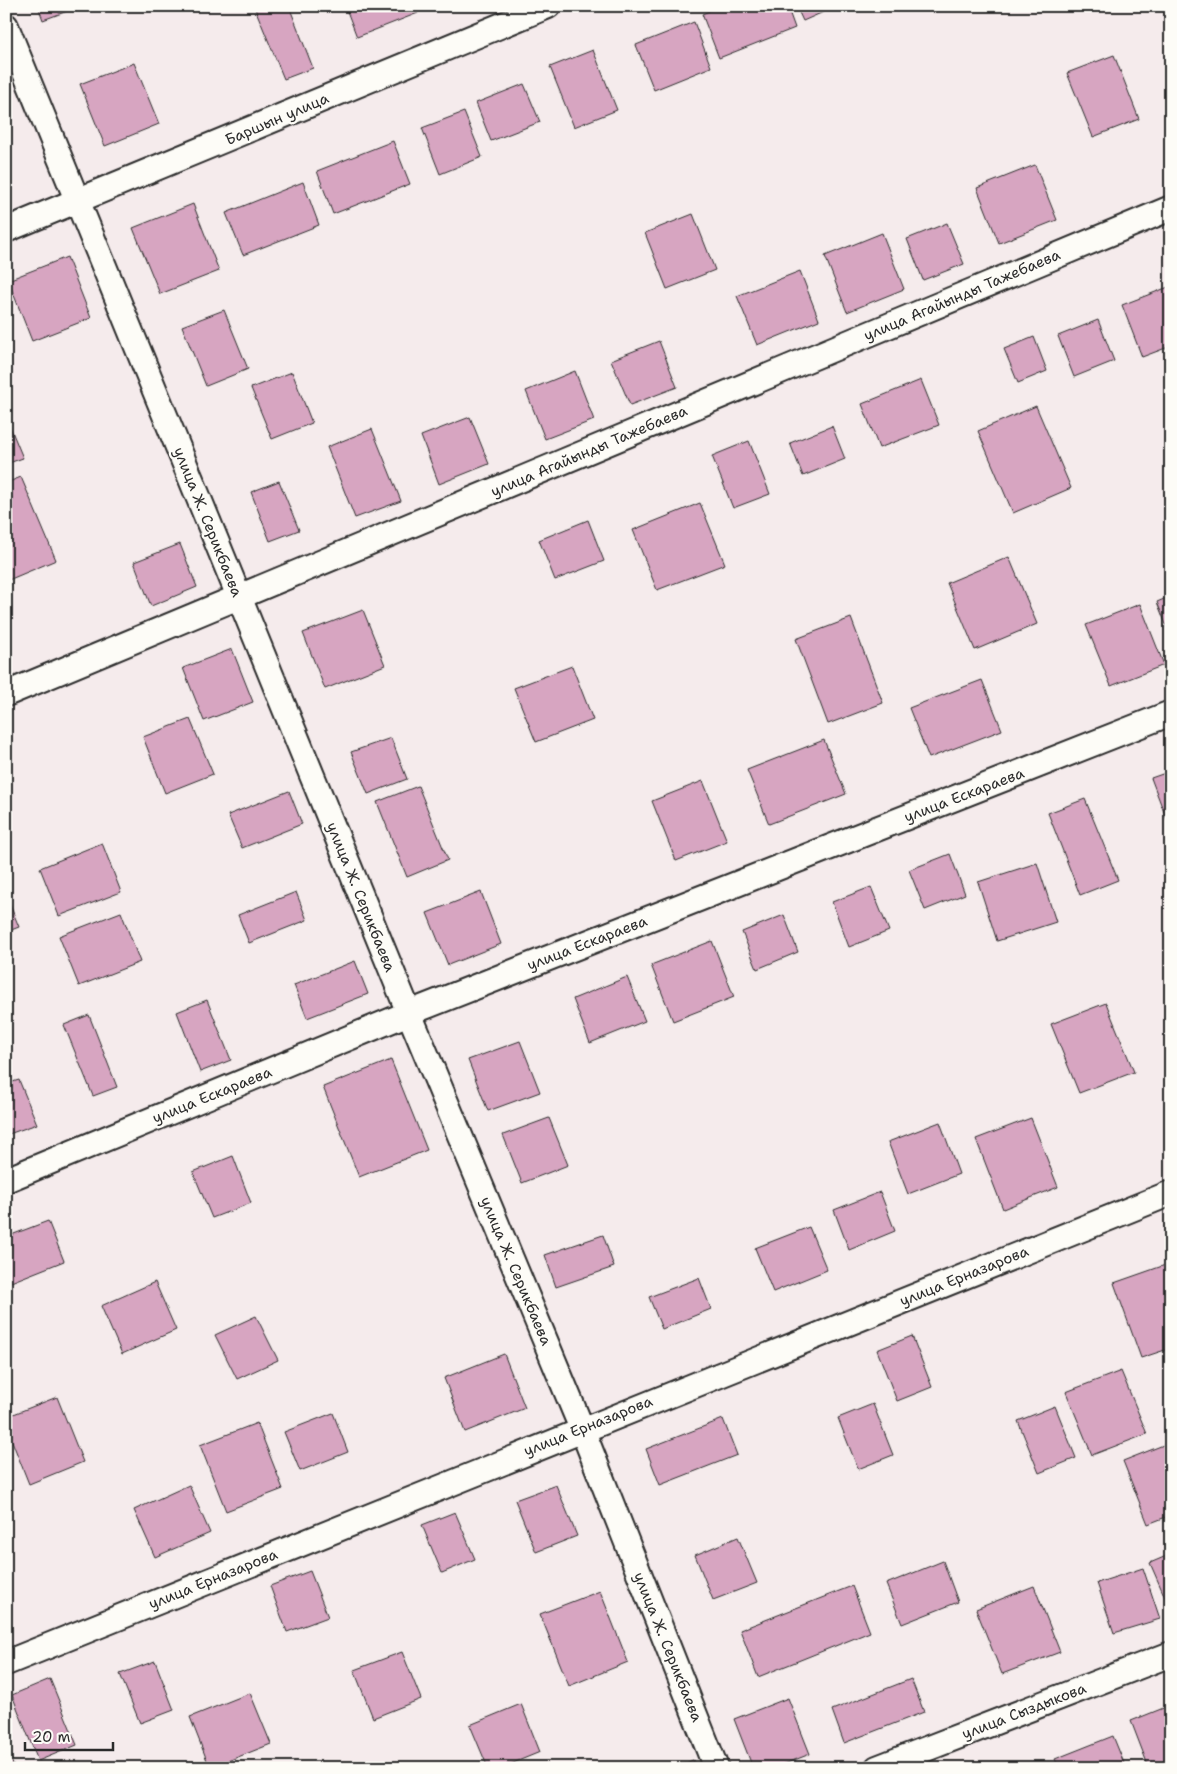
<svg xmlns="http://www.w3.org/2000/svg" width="1177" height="1774" font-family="'Shantell Sans',sans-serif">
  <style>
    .building { fill: #d7a5c1; stroke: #2b2b2b }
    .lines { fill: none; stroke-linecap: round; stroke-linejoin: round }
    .minor-casing { stroke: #2b2b2b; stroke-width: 28 }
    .minor { stroke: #fdfcf7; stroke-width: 24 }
    .labels { text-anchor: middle; stroke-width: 4.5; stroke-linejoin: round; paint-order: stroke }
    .street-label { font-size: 15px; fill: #2b2b2b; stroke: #fdfcf7 }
  </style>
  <rect width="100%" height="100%" fill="#f5ebec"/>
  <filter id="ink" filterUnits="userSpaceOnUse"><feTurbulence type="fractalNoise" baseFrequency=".02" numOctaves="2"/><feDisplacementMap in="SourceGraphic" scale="10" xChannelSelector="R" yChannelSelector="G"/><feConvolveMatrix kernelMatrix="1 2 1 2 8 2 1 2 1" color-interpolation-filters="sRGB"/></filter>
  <g filter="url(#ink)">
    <!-- building -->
    <g class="building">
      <path d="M38,6H81L43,20Z"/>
      <path d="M254,6H289L313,68L284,79Z"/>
      <path d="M345,6H415L418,13L357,37Z"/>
      <path d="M721,6H787L795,28L719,58L702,14Z"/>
      <path d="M796,6H837L803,21Z"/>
      <path d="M694,22L711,67L654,90L636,45Z"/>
      <path d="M593,50L617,110L574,127L550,67Z"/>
      <path d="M1114,55L1139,119L1093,137L1067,73Z"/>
      <path d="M134,63L159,124L105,146L80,84Z"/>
      <path d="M524,84L540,122L491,141L476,103Z"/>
      <path d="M464,112L482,157L440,174L422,128Z"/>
      <path d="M393,141L410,184L333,214L317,171Z"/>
      <path d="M1035,165L1057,220L999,243L977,188Z"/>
      <path d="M6,175L11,188L6,190Z"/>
      <path d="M303,182L319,225L243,255L226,213Z"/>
      <path d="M193,204L219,271L160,294L133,228Z"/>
      <path d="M693,214L715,270L667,289L645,233Z"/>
      <path d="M947,223L964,264L923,280L907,239Z"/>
      <path d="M882,233L904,289L847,312L825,256Z"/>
      <path d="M67,257L91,318L32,341L8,280Z"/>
      <path d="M800,271L819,320L757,345L737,296Z"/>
      <path d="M1171,286V346L1142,357L1122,305Z"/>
      <path d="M224,310L248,369L206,386L182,326Z"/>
      <path d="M1098,320L1114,361L1074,377L1058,336Z"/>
      <path d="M1034,337L1047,371L1018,383L1004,349Z"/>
      <path d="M659,341L677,387L630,405L611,360Z"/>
      <path d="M575,371L594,420L545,439L526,391Z"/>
      <path d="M292,372L312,423L272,439L251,388Z"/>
      <path d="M921,380L939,425L879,448L862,404Z"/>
      <path d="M1036,406L1071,488L1013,513L978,431Z"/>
      <path d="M6,417L23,458L6,464Z"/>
      <path d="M470,417L489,464L439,484L421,436Z"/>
      <path d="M832,426L845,459L803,476L790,443Z"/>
      <path d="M372,429L401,501L355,518L327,447Z"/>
      <path d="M749,441L770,494L733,508L712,456Z"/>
      <path d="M21,477L56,560L6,581V483Z"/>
      <path d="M279,481L299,530L270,541L251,492Z"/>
      <path d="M700,503L725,564L657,590L633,530Z"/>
      <path d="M588,520L604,561L555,580L539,540Z"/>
      <path d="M180,544L197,587L151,606L134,562Z"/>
      <path d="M1009,557L1037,624L975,650L947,583Z"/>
      <path d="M1171,596V637L1157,602Z"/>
      <path d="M1140,604L1164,665L1111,686L1086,625Z"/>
      <path d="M363,610L385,665L325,689L303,633Z"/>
      <path d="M851,618L883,703L828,724L796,639Z"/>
      <path d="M232,649L253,702L204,721L183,668Z"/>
      <path d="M572,666L593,720L536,742L514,688Z"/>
      <path d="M982,680L1002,730L929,758L909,708Z"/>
      <path d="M190,719L213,774L165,793L143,737Z"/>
      <path d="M391,738L407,779L368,794L351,752Z"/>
      <path d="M824,740L846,794L769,824L747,770Z"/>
      <path d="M1171,771V819L1167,820L1151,778Z"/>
      <path d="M703,781L727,841L676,861L652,801Z"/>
      <path d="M418,786L448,860L407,877L377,802Z"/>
      <path d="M289,791L302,824L242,848L228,815Z"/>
      <path d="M1085,799L1118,880L1080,895L1048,813Z"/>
      <path d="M102,843L121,892L59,916L40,868Z"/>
      <path d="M950,854L965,894L925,910L909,870Z"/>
      <path d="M1037,863L1056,922L997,941L978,882Z"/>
      <path d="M871,887L889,931L849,947L832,902Z"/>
      <path d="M296,892L307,920L249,943L238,915Z"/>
      <path d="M481,892L501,944L448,965L427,913Z"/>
      <path d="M6,895L19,927L6,932Z"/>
      <path d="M121,912L140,962L79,986L59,936Z"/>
      <path d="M784,915L798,952L757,969L742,932Z"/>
      <path d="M712,941L734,997L673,1021L651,965Z"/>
      <path d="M355,961L368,994L307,1018L294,985Z"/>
      <path d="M627,977L645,1021L590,1043L573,999Z"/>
      <path d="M207,1000L231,1060L200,1072L177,1012Z"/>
      <path d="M1106,1003L1134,1072L1079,1093L1051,1024Z"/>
      <path d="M89,1015L117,1087L93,1096L64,1025Z"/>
      <path d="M520,1041L540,1092L488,1111L468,1060Z"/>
      <path d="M391,1060L427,1150L359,1177L323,1087Z"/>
      <path d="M19,1080L37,1124L6,1135V1084Z"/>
      <path d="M549,1118L568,1165L522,1183L503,1135Z"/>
      <path d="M1031,1118L1058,1187L1003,1209L976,1139Z"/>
      <path d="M940,1122L959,1174L908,1194L888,1142Z"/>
      <path d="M233,1156L251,1203L212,1218L193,1172Z"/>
      <path d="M880,1192L895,1231L849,1250L834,1210Z"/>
      <path d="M48,1221L64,1261L11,1282L6,1271V1237Z"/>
      <path d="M809,1227L827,1270L773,1292L755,1248Z"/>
      <path d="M603,1235L614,1267L556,1287L545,1255Z"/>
      <path d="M1171,1263V1348L1141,1358L1114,1283Z"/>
      <path d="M699,1278L711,1309L662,1329L649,1297Z"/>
      <path d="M155,1282L176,1330L122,1354L101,1306Z"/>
      <path d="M256,1316L278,1360L237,1379L215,1335Z"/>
      <path d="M912,1336L932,1387L897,1401L877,1350Z"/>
      <path d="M504,1354L525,1408L465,1432L444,1378Z"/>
      <path d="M1121,1371L1147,1434L1092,1455L1066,1392Z"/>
      <path d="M57,1397L83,1462L29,1484L6,1426V1417Z"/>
      <path d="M873,1404L893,1455L858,1469L838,1418Z"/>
      <path d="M1055,1406L1076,1458L1039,1473L1018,1421Z"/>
      <path d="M333,1413L348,1452L300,1471L284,1432Z"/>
      <path d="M723,1419L737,1455L660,1485L646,1449Z"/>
      <path d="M257,1423L283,1489L226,1511L200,1445Z"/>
      <path d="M1171,1442V1515L1148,1524L1123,1461Z"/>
      <path d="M189,1485L210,1533L155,1557L134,1510Z"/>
      <path d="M556,1485L577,1536L536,1552L515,1500Z"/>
      <path d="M455,1512L475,1559L442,1573L422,1525Z"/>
      <path d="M738,1537L757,1583L713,1600L695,1555Z"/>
      <path d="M1171,1554V1611L1150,1563Z"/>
      <path d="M943,1561L958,1602L902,1624L886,1584Z"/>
      <path d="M1143,1568L1160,1619L1114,1633L1097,1583Z"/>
      <path d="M310,1571L328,1617L287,1632L270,1586Z"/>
      <path d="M852,1586L870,1632L758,1677L740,1630Z"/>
      <path d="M1034,1586L1060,1652L1002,1674L976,1609Z"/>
      <path d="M600,1591L628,1662L569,1686L540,1614Z"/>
      <path d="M402,1652L421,1699L373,1718L354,1670Z"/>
      <path d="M155,1661L174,1710L140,1723L120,1674Z"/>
      <path d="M50,1679L77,1745L38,1761L12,1695Z"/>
      <path d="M911,1679L924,1712L844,1743L832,1710Z"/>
      <path d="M250,1693L271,1744L210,1768L190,1717Z"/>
      <path d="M788,1698L810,1754L774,1768H753L734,1719Z"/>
      <path d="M521,1704L540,1752L501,1768H488L470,1725Z"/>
      <path d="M1171,1705V1768H1149L1131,1721Z"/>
      <path d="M1113,1736L1126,1768H1059L1055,1759Z"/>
      <path d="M6,1748L13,1765L8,1768H6Z"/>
      <path d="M693,1760L697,1768H674Z"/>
    </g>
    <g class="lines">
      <defs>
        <g id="minor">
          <path d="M6,26L409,1013L582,1429L716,1768"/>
          <path d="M6,230L548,6"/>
          <path d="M6,694L1171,208"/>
          <path d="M6,1180L409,1013L1171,713"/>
          <path d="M6,1663L1171,1193"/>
          <path d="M877,1768L1171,1654"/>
        </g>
      </defs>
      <!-- minor casing -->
      <use href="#minor" class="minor-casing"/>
      <!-- minor -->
      <use href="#minor" class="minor"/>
    </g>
  </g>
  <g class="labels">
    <!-- street labels -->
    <g class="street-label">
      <text transform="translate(277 119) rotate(-23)" y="5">Баршын улица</text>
      <text transform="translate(962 295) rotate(-23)" y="5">улица Агайынды Тажебаева</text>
      <text transform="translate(589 451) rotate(-23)" y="5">улица Агайынды Тажебаева</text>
      <text transform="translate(208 522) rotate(68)" y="5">улица Ж. Серикбаева</text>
      <text transform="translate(964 795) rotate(-21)" y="5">улица Ескараева</text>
      <text transform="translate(361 897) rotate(68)" y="5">улица Ж. Серикбаева</text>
      <text transform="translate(587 943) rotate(-21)" y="5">улица Ескараева</text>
      <text transform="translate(212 1095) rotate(-22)" y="5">улица Ескараева</text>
      <text transform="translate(516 1271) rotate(67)" y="5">улица Ж. Серикбаева</text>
      <text transform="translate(964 1276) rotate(-22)" y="5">улица Ерназарова</text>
      <text transform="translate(588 1426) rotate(-22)" y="5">улица Ерназарова</text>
      <text transform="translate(213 1579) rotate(-22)" y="5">улица Ерназарова</text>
      <text transform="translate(668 1647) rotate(68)" y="5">улица Ж. Серикбаева</text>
      <text transform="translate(1024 1711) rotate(-21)" y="5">улица Сыздыкова</text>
    </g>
  </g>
  <!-- margin -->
  <rect width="1177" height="1774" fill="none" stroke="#fdfcf7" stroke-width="25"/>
  <rect x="12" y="12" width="1152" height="1749" fill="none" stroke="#2b2b2b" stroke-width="2" filter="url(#ink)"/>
  <!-- scale -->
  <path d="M25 1742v8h88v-8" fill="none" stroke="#2b2b2b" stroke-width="2.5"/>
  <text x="32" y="1742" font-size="15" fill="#2b2b2b" stroke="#fdfcf7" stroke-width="4" paint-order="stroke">20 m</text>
</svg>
